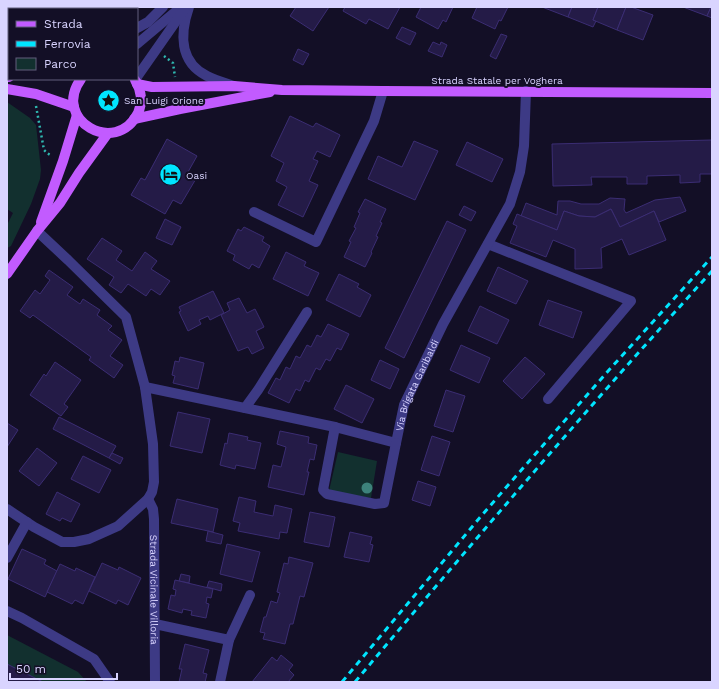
<svg xmlns="http://www.w3.org/2000/svg" width="719" height="689" font-family="'Work Sans',sans-serif">
  <style>
    .green { fill: #12302f }
    .building { fill: #241b47; stroke: #3b2d73 }
    .lines { fill: none; stroke-linecap: round; stroke-linejoin: round }
    .path { stroke: #2fb8b0; stroke-width: 2.5; stroke-dasharray: 2 3; stroke-linecap: butt }
    .minor { stroke: #3d3a85; stroke-width: 10 }
    .major { stroke: #c25bff; stroke-width: 10 }
    .rail { stroke: #00e5ff; stroke-width: 3; stroke-dasharray: 6 5; stroke-linecap: butt }
    .tree { fill: #3d827b }
    .labels { text-anchor: middle; stroke-width: 4; stroke-linejoin: round; paint-order: stroke }
    .street-label { font-size: 10px; fill: #d9d4ff; stroke: #130f26 }
    .poi-label { font-size: 10px; fill: #d9d4ff; stroke: #130f26; text-anchor: start }
  </style>
  <rect width="100%" height="100%" fill="#130f26"/>
  <!-- green -->
  <g class="green">
    <path d="M7,102L30,118L36,125L41,170L40,179L31,204L11,246L7,248V225L13,213L7,209V200L8,197L7,196Z"/>
    <path d="M338,452L377,461L371,498L329,491Z"/>
    <path d="M7,635L78,672L87,682H7Z"/>
  </g>
  <!-- building -->
  <g class="building">
    <rect x="33" y="7" width="21" height="2"/>
    <path d="M296,7H329L313,31L290,16Z"/>
    <path d="M345,7H400L388,29L369,19L366,24L343,11Z"/>
    <path d="M421,7H453L446,22L443,20L438,29L416,17Z"/>
    <path d="M477,7H508L501,21L499,20L495,29L472,18Z"/>
    <path d="M542,7H572L568,17Z"/>
    <path d="M572,7H598L593,20L596,21L593,27L568,17Z"/>
    <path d="M598,7H626L617,30L593,20Z"/>
    <path d="M626,7H631L653,15L643,40L617,30Z"/>
    <path d="M683,7H711L707,16Z"/>
    <path d="M711,7H712V18L707,16Z"/>
    <path d="M402,27L416,33L410,45L396,38Z"/>
    <path d="M501,34L507,36L496,59L490,56Z"/>
    <path d="M433,42L440,45L441,42L447,45L442,57L428,51Z"/>
    <path d="M298,49L309,54L303,65L293,60Z"/>
    <path d="M290,116L313,127L316,123L340,135L330,157L317,151L313,159L318,161L309,181L318,185L303,217L278,205L287,187L276,181L284,163L271,156Z"/>
    <path d="M167,139L197,156L188,172L197,177L181,204L173,200L165,214L131,195L141,178L145,180Z"/>
    <path d="M712,140V174H700V182L680,183V175L647,176V184H627V177H591L592,185L553,186L552,144Z"/>
    <path d="M414,141L438,151L415,200L368,179L378,156L402,167Z"/>
    <path d="M467,142L503,159L492,182L456,165Z"/>
    <path d="M680,197L686,211L659,222L654,211L620,227L611,209L595,217L579,216L564,211L557,230L521,216L526,203L557,215L558,201H570L581,204H599L610,198L625,199L624,210L626,213L655,200Z"/>
    <path d="M365,199L386,209L380,222L382,223L376,236L378,237L371,252L372,253L365,267L344,257L351,242L349,241L356,228L354,227L360,213L358,212Z"/>
    <path d="M464,206L476,212L471,221L459,215Z"/>
    <path d="M611,209L620,227L654,211L666,240L629,255L622,239L601,248L602,268L575,269V249L553,240L546,257L510,243L517,226L513,224L517,214L557,230L564,211L579,216L595,217Z"/>
    <path d="M165,219L181,227L172,245L156,238Z"/>
    <path d="M447,221L466,230L404,358L385,348Z"/>
    <path d="M244,227L264,237L262,241L270,246L259,268L252,264L249,269L233,260L235,255L227,251L238,229L241,231Z"/>
    <path d="M102,238L122,251L116,260L132,271L145,252L157,261L151,269L170,281L160,295L151,289L146,296L128,284L121,293L109,285L114,277L87,259Z"/>
    <path d="M286,252L306,262L304,266L319,273L308,296L273,279Z"/>
    <path d="M498,267L528,281L516,304L487,291Z"/>
    <path d="M49,270L73,287L67,295L80,304L83,299L100,310L97,315L112,326L108,330L122,340L110,356L123,365L114,378L89,360L91,357L33,315L30,318L20,311L35,290L40,294L50,280L45,276Z"/>
    <path d="M339,274L359,284L357,287L371,295L360,317L326,300Z"/>
    <path d="M213,291L224,313L210,320L208,316L199,320L201,324L188,331L179,312L181,311L179,307Z"/>
    <path d="M239,298L247,313L255,309L264,327L256,331L264,348L252,354L248,347L238,351L221,315L230,310L227,303Z"/>
    <path d="M548,300L582,312L573,338L539,325Z"/>
    <path d="M480,306L509,320L497,344L468,331Z"/>
    <path d="M328,324L349,334L341,350L337,348L330,361L326,359L320,370L316,368L309,382L305,380L300,391L296,389L289,403L268,393L276,378L280,380L286,367L290,369L296,356L300,358L307,345L311,347L317,335L321,337Z"/>
    <path d="M461,345L490,358L479,383L450,370Z"/>
    <path d="M180,357L204,363L198,389L173,383L175,376L172,375L175,361L179,362Z"/>
    <path d="M525,357L545,374L522,399L503,381Z"/>
    <path d="M380,360L399,369L390,389L371,380Z"/>
    <path d="M55,362L81,380L64,404L68,407L61,416L30,395L44,374L46,376Z"/>
    <path d="M346,385L374,399L362,423L334,409Z"/>
    <path d="M446,390L465,396L453,432L434,426Z"/>
    <path d="M178,412L210,419L202,453L170,446Z"/>
    <path d="M59,417L116,446L109,458L53,429Z"/>
    <path d="M7,423L18,430L7,447Z"/>
    <path d="M280,431L309,437L308,443L317,445L314,460L310,459L307,472H309L304,495L268,487L273,465L281,467L286,447L277,444Z"/>
    <path d="M229,433L248,437L247,440L261,443L255,469L236,465L235,469L220,465L225,443L227,444Z"/>
    <path d="M432,436L450,442L439,476L421,470Z"/>
    <path d="M37,448L57,463L39,486L19,471Z"/>
    <path d="M112,453L123,458L120,464L109,458Z"/>
    <path d="M83,456L111,470L99,493L71,479Z"/>
    <path d="M418,481L436,487L430,506L412,500Z"/>
    <path d="M57,492L80,504L71,522L62,518L60,521L46,514Z"/>
    <path d="M239,497L256,501L254,512L273,516L275,505L292,509L287,533L280,532L279,539L238,531L240,523L233,521Z"/>
    <path d="M177,499L218,509L213,532L171,523Z"/>
    <path d="M310,512L335,517L329,547L304,542Z"/>
    <path d="M208,531L223,535L221,544L206,541Z"/>
    <path d="M350,532L372,537L370,544L373,545L369,562L344,557Z"/>
    <path d="M227,544L260,552L252,582L220,574Z"/>
    <path d="M22,549L46,560L44,564L57,571L45,597L8,579Z"/>
    <path d="M289,557L313,563L304,597L300,596L293,624H290L285,644L263,639L265,633L260,632L264,617H266L271,601L277,603L280,593L277,592L284,563L288,564Z"/>
    <path d="M102,563L118,570L119,567L141,578L128,605L118,600L116,604L89,591Z"/>
    <path d="M60,564L75,571L76,568L95,577L83,604L75,600L72,604L47,592Z"/>
    <path d="M181,574L190,576L189,583L179,581Z"/>
    <path d="M175,580L213,589L211,598L207,597L206,603L209,604L206,618L191,615L192,611L183,609L182,613L168,609L171,595L175,596L176,590L173,589Z"/>
    <path d="M209,581L222,584L221,591L207,587Z"/>
    <path d="M185,644L209,650L203,673L207,674L205,682H179L182,669H179Z"/>
    <path d="M281,655L293,665L289,670L294,675L288,682H252L272,657L277,661Z"/>
    <path d="M7,664L43,682H7Z"/>
  </g>
  <g class="lines">
    <!-- path -->
    <g class="path">
      <path d="M164,56L173,63L175,77"/>
      <path d="M36,106L44,150L47,153L52,156"/>
    </g>
    <!-- minor -->
    <g class="minor">
      <path d="M28,7V9"/>
      <path d="M65,7V9"/>
      <path d="M189,7C180,33 179,62 207,76C215,80 225,83 234,86"/>
      <path d="M102,9L107,7"/>
      <path d="M137,28L148,22L163,7"/>
      <path d="M7,36L9,35"/>
      <path d="M137,44L181,7"/>
      <path d="M137,77L186,7"/>
      <path d="M254,212L316,242L374,121L383,91"/>
      <path d="M488,244L631,301L548,399"/>
      <path id="s1" d="M145,387L335,427L396,443L404,405L443,324L510,204L520,172L524,146L526,91"/>
      <path d="M245,408L258,390L307,312"/>
      <path d="M335,427L323,490L327,494L375,504L384,503L396,443"/>
      <path id="s2" d="M148,499L153,509L154,519L155,682"/>
      <path d="M7,509L34,527L62,542H74L89,539L118,526L148,499L152,492L154,482L153,444L145,387L126,317L68,260L37,231"/>
      <path d="M7,558L27,522"/>
      <path d="M7,611L22,618L94,659L110,682"/>
      <path d="M155,624L229,640L250,595"/>
      <path d="M220,682L229,640"/>
    </g>
    <!-- major -->
    <g class="major">
      <path d="M7,77H9"/>
      <path d="M81,79C51,120 116,157 138,113C143,102 141,90 135,80"/>
      <path d="M137,84L152,87L234,86L282,90L383,91L712,93"/>
      <path d="M7,89L36,94L74,107"/>
      <path d="M134,119L180,109L270,92"/>
      <path d="M41,222L63,161L77,115"/>
      <path d="M7,274L37,231L60,203L79,173L108,133"/>
    </g>
    <!-- rail -->
    <g class="rail">
      <path d="M342,682L482,515L609,370L712,257"/>
      <path d="M355,682C472,543 590,405 712,271"/>
    </g>
  </g>
  <!-- trees -->
  <circle class="tree" cx="367" cy="488" r="5.5"/>
  <!-- icons -->
  <defs>
    <symbol id="sight-disc" viewBox="-11 -11 22 22"><circle r="9.5" fill="#00e5ff" stroke="#130f26"/><path d="M0-6L1.8-2.2L6-1.7L2.9 1.2L3.7 5.4L0 3.3L-3.7 5.4L-2.9 1.2L-6-1.7L-1.8-2.2Z" fill="#111"/></symbol>
    <symbol id="hotel-disc" viewBox="-11 -11 22 22"><circle r="9.5" fill="#00e5ff" stroke="#130f26"/><path d="M-6-4.5h1.5V1H6V5H4.5V3h-9V5H-6ZM-4 0a1.8 1.8 0 1 1 3.6 0ZM.5 0V-2.5h3Q6-2.5 6 0Z" fill="#111"/></symbol>
  </defs>
  <g fill-rule="evenodd">
    <use href="#sight-disc" x="96" y="88" width="25" height="25"/>
    <use href="#hotel-disc" x="158" y="162" width="25" height="25"/>
  </g>
  <g class="labels">
    <!-- street labels -->
    <g class="street-label">
      <text x="497" y="84">Strada Statale per Voghera</text>
      <text dy="4" stroke="none"><textPath href="#s1" startOffset="319">Via Brigata Garibaldi</textPath></text>
      <text dy="4" stroke="none"><textPath href="#s2" startOffset="92">Strada Vicinale Villoria</textPath></text>
    </g>
    <!-- poi labels -->
    <g class="poi-label">
      <text x="124" y="104">San Luigi Orione</text>
      <text x="186" y="179">Oasi</text>
    </g>
  </g>
  <!-- border -->
  <rect width="719" height="689" fill="none" stroke="#d9d4ff" stroke-width="16"/>
  <!-- legend -->
  <rect x="8" y="8" width="130" height="72" fill="#130f26" stroke="#625e7d"/>
  <rect x="16" y="21" width="20" height="6" fill="#c25bff" stroke="#625e7d"/>
  <text x="44" y="28" font-size="12" fill="#d9d4ff">Strada</text>
  <rect x="16" y="41" width="20" height="6" fill="#00e5ff" stroke="#625e7d"/>
  <text x="44" y="48" font-size="12" fill="#d9d4ff">Ferrovia</text>
  <rect x="16" y="58" width="20" height="12" fill="#12302f" stroke="#625e7d"/>
  <text x="44" y="68" font-size="12" fill="#d9d4ff">Parco</text>
  <!-- scale -->
  <path d="M10 673v6h107v-6" fill="none" stroke="#d9d4ff" stroke-width="2"/>
  <text x="16" y="673" font-size="12" fill="#d9d4ff" stroke="#130f26" stroke-width="3" paint-order="stroke">50 m</text>
</svg>
